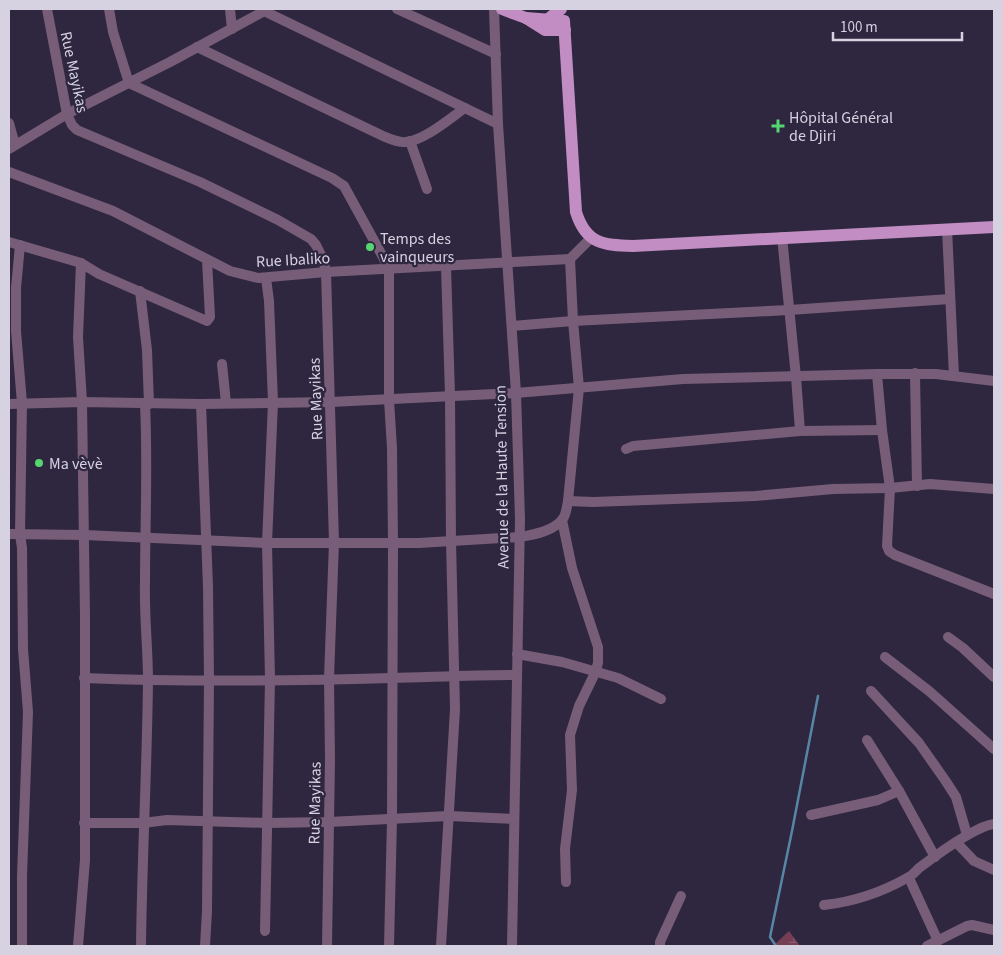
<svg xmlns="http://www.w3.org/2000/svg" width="1003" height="955" font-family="'Source Sans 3',sans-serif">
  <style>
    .wetland { fill: url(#wetland-marsh) }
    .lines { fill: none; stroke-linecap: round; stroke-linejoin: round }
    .stream { stroke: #5786a5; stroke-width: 2.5 }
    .street { stroke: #775d77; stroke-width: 10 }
    .primary { stroke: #c18dc2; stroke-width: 12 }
    .poi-dot { fill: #56d671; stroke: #2e273f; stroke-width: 2 }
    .labels { text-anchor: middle; stroke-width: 4.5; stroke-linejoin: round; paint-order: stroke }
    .street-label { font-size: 16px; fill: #d6d2e2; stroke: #2e273f }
    .poi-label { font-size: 16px; fill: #d6d2e2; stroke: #2e273f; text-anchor: start }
  </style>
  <defs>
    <pattern id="wetland-marsh" width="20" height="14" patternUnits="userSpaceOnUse" patternTransform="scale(1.25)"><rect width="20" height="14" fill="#763e55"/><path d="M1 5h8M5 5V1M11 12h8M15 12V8" fill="none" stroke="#89596d"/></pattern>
  </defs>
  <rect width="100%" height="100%" fill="#2e273f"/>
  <!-- wetland -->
  <path class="wetland" d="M789,931L800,946H773Z"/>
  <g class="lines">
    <!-- stream -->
    <path class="stream" d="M776,946L770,937L792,831L818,696"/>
    <!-- street -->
    <g class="street">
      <path d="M47,9L67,114L72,125L77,130L200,182L278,220L311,239L316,245L323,259L326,272L334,542L329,678L330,760L327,946"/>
      <path d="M109,9L113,32L129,83L332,178L344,186L389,268V400L392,448L393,543L392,820L389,946"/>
      <path d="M230,9L232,29"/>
      <path d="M397,9L496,54"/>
      <path d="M494,9L498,124L516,393L520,519L512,946"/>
      <path d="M264,11L498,124"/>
      <path d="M197,47L383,136C390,139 398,143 406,142C425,140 449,119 465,108"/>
      <path d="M9,123L15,145"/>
      <path d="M410,141L427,189"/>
      <path d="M9,149L67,114L170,62L268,9"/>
      <path d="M9,172L113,211L230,271L258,278L326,272L570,259"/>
      <path d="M947,229L954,376"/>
      <path d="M782,237L796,377L800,431"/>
      <path d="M9,242L81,263L99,274L207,321L210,317L207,260"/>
      <path d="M20,245L16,288V331L22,403L20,534L22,548L23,649L28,712L22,876V946"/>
      <path d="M140,291L147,350L149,404"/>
      <path d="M512,326L573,321L789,310L950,299"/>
      <path d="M222,364L226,403"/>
      <path d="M915,373L917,486"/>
      <path d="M877,374L882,430L890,488L887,546L889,551L895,555L994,594"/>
      <path d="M9,404L82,402L201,404L331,402L516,393L683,379L877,374H936L994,381"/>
      <path d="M201,404L208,587L209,681L207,911L205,946"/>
      <path d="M626,449L633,446L800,431L882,430"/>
      <path d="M568,501L593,502L755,496L833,489L890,488L930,484L994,489"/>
      <path d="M562,520L572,568L598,647V663L595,673L579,706L570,735L572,790L565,849L566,882"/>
      <path d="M9,534L84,535L267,543H419L519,537C533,535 556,531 564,517C566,513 567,507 568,501L579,388L573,321L570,259L591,238"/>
      <path d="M948,637L963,648L994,677"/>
      <path d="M517,654L562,662L618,678L661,699"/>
      <path d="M885,657L929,691L994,749"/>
      <path d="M84,678C186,682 289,681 391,678C433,677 475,675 517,675"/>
      <path d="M871,691L919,743L945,780L956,797L967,835"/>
      <path d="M867,740L899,791L935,857"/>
      <path d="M811,815L878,800L899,791"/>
      <path d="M84,823H143L167,820L267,823L329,822L449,816L514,819"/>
      <path d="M957,843L974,861L994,870"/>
      <path d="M909,878L938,941"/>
      <path d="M824,905C852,902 882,892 907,878C912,876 915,872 919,868C935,856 976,826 994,824"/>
      <path d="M265,931L270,679L267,543L273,402L269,301L266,278"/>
      <path d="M78,946L85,860V616L82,402L78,337L81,263"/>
      <path d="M141,946C142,858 147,769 148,681C148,648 144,615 145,582C145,523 148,464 145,404"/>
      <path d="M441,946L455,709L451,541L450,395L446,267"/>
      <path d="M660,946V942L681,896"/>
      <path d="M927,946L967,926L972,925L994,930"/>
    </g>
    <!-- primary -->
    <g class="primary">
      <path d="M502,9L526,18L545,30H565"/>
      <path d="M526,18L564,21L576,212C586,244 603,245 633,246L994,227"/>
      <path d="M547,20L561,9"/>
    </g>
  </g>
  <!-- markers -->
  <g class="poi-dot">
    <path d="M775.5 118.5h5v5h5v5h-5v5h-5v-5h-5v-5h5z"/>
    <circle cx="370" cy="247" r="5"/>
    <circle cx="39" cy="463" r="5"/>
  </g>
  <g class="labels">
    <!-- street labels -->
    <g class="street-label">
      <text transform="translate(75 72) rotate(78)" y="6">Rue Mayikas</text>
      <text transform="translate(293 259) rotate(-3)" y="6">Rue Ibaliko</text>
      <text transform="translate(315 399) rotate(-92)" y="6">Rue Mayikas</text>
      <text transform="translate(501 477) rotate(-91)" y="6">Avenue de la Haute Tension</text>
      <text transform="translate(314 803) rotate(-89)" y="6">Rue Mayikas</text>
    </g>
    <!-- poi labels -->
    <g class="poi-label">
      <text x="789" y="123">Hôpital Général<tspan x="789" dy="18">de Djiri</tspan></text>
      <text x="380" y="244">Temps des<tspan x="380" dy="18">vainqueurs</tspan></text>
      <text x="49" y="469">Ma vèvè</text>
    </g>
  </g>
  <!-- border -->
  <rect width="1003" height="955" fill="none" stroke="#d6d2e2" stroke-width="20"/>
  <!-- scale -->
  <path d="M833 32v8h129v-8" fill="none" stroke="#d6d2e2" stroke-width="2.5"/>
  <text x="840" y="32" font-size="15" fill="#d6d2e2" stroke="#2e273f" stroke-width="4" paint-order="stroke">100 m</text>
</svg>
